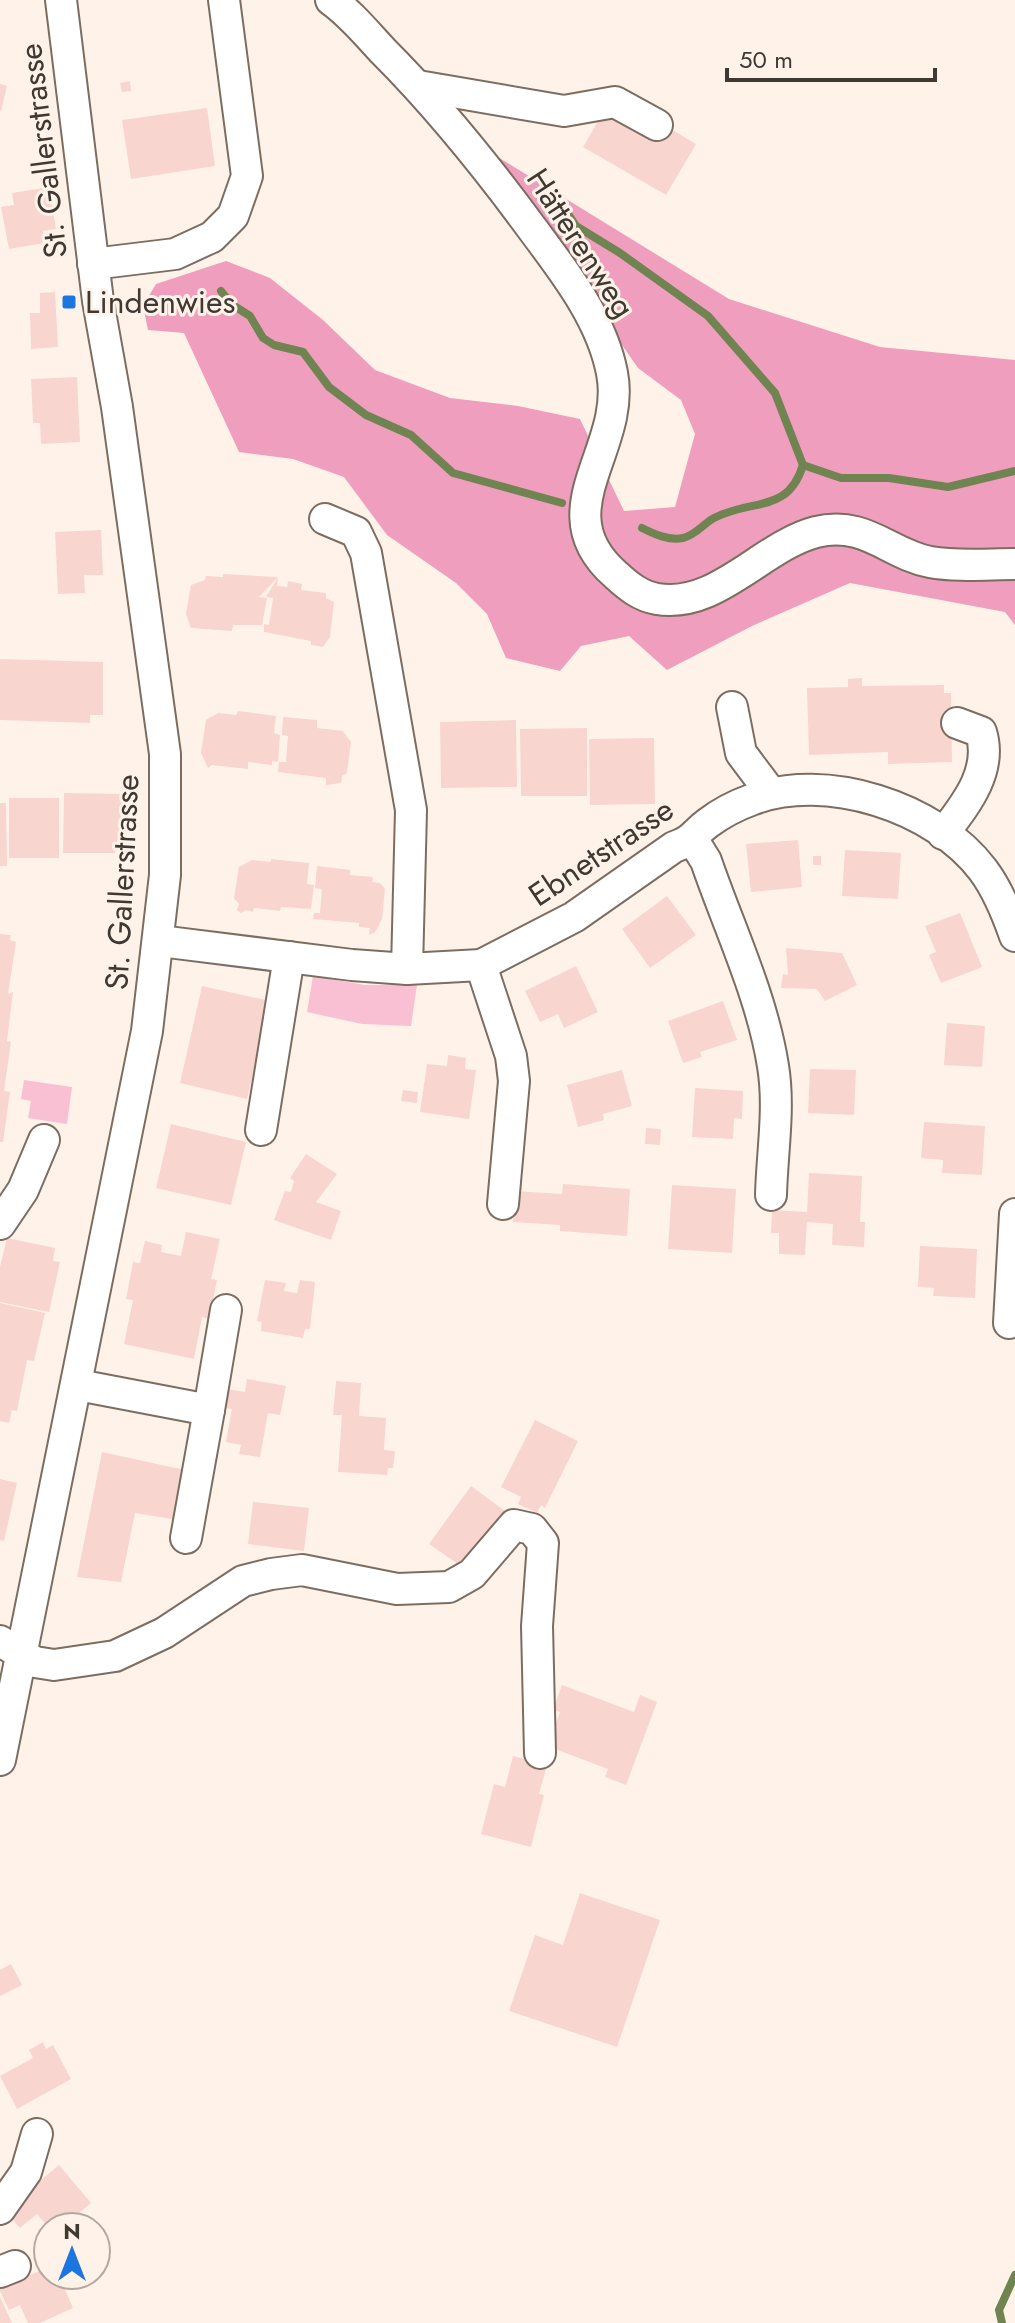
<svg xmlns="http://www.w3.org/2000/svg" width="1015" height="2323" font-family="Jost,sans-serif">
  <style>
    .green { fill: #f9c0d4 }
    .forest { fill: #f09ebd }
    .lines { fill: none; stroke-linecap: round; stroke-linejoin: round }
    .stream { stroke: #708451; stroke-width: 8 }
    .building { fill: #f9d5cf }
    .minor-casing { stroke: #7b6d62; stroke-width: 34 }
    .minor { stroke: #fff; stroke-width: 30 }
    .poi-dot { fill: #1c76df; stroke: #fff3e9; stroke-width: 3 }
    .labels { text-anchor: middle; stroke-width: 6; stroke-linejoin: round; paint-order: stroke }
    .street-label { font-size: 32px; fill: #3f3934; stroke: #fff3e9 }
    .poi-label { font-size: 32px; fill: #3f3934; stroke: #fff3e9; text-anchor: start }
  </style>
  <rect width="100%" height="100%" fill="#fff3e9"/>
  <!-- green -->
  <g class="green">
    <path d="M313,976L365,985H417L411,1026L362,1024L307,1012Z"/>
    <path d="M24,1080L72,1087L67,1124L28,1118L31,1101L21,1099Z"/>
  </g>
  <!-- forest -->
  <path class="forest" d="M488,151L729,299L880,347L1015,360V625L1005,612L850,583L752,626L667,670L629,636L581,646L560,671L506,658L487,614L456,583L387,535L344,477L293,459L239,452L184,333L148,330L143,306L156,284L226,261L270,278L323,320L375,370L450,398L518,406L580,419L624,511L675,507L695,434L681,400L638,368Z"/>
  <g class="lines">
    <!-- stream -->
    <g class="stream">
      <path d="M558,199L576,226L620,253L708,316L775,393L803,465"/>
      <path d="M221,291L231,304L250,316L263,338L274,345L303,352L329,387L366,415L411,435L453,473L562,503"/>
      <path d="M642,528C654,534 669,541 683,538C696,535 703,524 714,518C753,498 788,514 803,465L841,478H889L948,487L1015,471"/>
      <path d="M1002,2323L999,2310L1015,2275"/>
    </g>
  </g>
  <!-- building -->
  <g class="building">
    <path d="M130,81L131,91L122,92L120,83Z"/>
    <path d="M0,84L7,86L1,111H0Z"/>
    <path d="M207,108L215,166L131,179L122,120Z"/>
    <path d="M604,111L657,142L666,126L696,144L666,195L583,147Z"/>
    <path d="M49,187L56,229L43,231L45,243L9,249L1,207L14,205L12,193Z"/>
    <path d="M55,292L58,347L31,349L30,313H40V293Z"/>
    <path d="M77,377L80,442L41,444L40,423H33L31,379Z"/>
    <path d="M101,530L103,575H84L85,593L58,594L55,532Z"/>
    <path d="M223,574L278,577L259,597L267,598L262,625H233L232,631L191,628L186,614L191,585L205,580L206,576L223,577Z"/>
    <path d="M278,577L277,586L287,587L288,581L302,584L301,590L326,593V598L334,602L330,637L323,647L311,645V641L264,632V624L269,625L273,598L266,597Z"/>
    <path d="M0,659L103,662V715H90V723L0,720Z"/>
    <path d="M862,678V686L944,685V693H951L952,762L888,764V752L809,755L807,688L848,687V679Z"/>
    <path d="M238,711L276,716L274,733L280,735L278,762L272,761V765L248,762V769L212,765L208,768L201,753L206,720L218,713L236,715Z"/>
    <path d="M283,717L317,720V728L343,731L351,742L347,773L342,776L341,783L326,785V778L278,772L279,762H286L288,736L282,735Z"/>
    <path d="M516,720L517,787L441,788L440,722Z"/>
    <path d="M587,728V796H521L520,729Z"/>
    <path d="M654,738L655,804L590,805L589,739Z"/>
    <path d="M64,793L127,794L126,843H115V853H63Z"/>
    <rect x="9" y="798" width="50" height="60"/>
    <path d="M0,803H6L7,866H0Z"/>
    <path d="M798,840L802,887L751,892L746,844Z"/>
    <path d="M845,850L901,853L898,899L842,896Z"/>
    <rect x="813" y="856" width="8" height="9"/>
    <path d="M271,859L309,863L307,884L314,885L311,909L281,907L280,911L254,908L253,912L246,910L241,913L237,910L239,904L234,898L239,867L252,860L271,862Z"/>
    <path d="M317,866L350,870V875L373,877L372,882L380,883L385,889L382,919L375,932L369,935L370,928L359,927V923L313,919L314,913H320L322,889L315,888Z"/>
    <path d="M667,896L696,935L650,968L622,929Z"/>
    <path d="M960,913L982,967L941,983L929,955L936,952L925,926Z"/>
    <path d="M0,934L11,935L10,940L16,942L8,994L13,992L7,1041L11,1042L4,1091L10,1092L3,1142H0Z"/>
    <path d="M786,948L842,953L857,985L825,1001L817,989L781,988L783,974L788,975Z"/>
    <path d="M576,966L598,1012L564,1028L558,1014L540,1022L525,991Z"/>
    <path d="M202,986L270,1001L247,1099L180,1083Z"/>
    <path d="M723,1001L737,1040L700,1052L702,1057L683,1063L668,1021Z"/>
    <path d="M947,1023L985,1026L982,1067L944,1065Z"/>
    <path d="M448,1055L466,1058L465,1069L476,1070L469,1119L420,1112L427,1064L447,1066Z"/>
    <path d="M810,1069L856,1070L854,1115L808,1113Z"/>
    <path d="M622,1070L632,1106L603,1114L604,1120L578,1127L567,1085Z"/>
    <path d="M695,1088L743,1091L742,1119L734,1118L733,1139L692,1137Z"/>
    <path d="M403,1090L418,1092L417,1103L401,1101Z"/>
    <path d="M924,1122L985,1126L982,1175L942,1173L943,1160L921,1158Z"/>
    <path d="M171,1124L246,1142L231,1205L156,1188Z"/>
    <path d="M646,1128L661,1129L660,1145L645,1144Z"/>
    <path d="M306,1154L337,1174L316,1202L341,1211L331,1240L274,1220L285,1191L291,1192L294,1181L290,1178Z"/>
    <path d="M809,1173L862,1176L860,1222H865L864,1247L832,1245L833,1224L807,1222L805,1255L779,1254V1233H771L772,1210L807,1212Z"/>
    <path d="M563,1184L630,1189L627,1236L560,1231V1225L513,1222L515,1191L562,1194Z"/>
    <path d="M672,1185L736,1189L732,1253L668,1249Z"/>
    <path d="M186,1232L220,1239L211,1279L217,1280L209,1319L202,1317L194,1359L124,1344L133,1300L126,1299L133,1262L140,1263L145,1241L162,1245L161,1252L181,1256Z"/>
    <path d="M7,1238L55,1248L53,1261L60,1262L49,1312L0,1302V1267Z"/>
    <path d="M920,1246L977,1249L975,1298L933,1296L934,1288L918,1287Z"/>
    <path d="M265,1280L286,1283L284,1291L297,1293L300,1280L315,1282L310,1329H305L303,1338L261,1331L262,1322L257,1321Z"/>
    <path d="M0,1303L45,1313L34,1361L27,1360L17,1411L12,1410L9,1423L0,1421Z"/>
    <path d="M247,1379L286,1386L280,1415L268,1413L260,1457L239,1454L241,1445L226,1442L232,1409L224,1408L227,1389L245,1392Z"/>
    <path d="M336,1381L361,1383L359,1416L386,1418L384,1450L395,1451L393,1468H388L387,1475L338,1472L342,1415H333Z"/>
    <path d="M535,1420L578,1441L545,1508L541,1505L537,1513L518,1504L521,1497L501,1487Z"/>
    <path d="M102,1452L185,1470L178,1520L135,1513L121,1582L77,1577Z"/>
    <path d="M0,1479L17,1483L4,1541L0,1540Z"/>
    <path d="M471,1486L505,1511L464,1568L429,1544Z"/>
    <path d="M253,1502L309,1508L304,1551L248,1544Z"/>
    <path d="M562,1685L634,1712L640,1695L657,1702L626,1785L605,1777L608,1769L547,1746L560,1712L553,1710Z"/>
    <path d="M513,1756L547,1765L539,1794L544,1795L531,1847L481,1834L494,1784L505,1787Z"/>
    <path d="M580,1893L660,1920L617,2047L509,2011L535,1935L563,1945Z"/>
    <path d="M11,1964L22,1985L0,1996V1970Z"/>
    <path d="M43,2042L46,2049L53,2045L71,2079L17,2109L0,2076L33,2058L29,2050Z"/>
    <path d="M59,2165L91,2203L62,2227H48L37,2214L20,2228L5,2210Z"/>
    <path d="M24,2267L28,2276L48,2267V2275H59L73,2308L40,2323H28L20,2305L9,2310L0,2291V2278Z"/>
    <path d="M0,2297L12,2323H0Z"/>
  </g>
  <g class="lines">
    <defs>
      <g id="minor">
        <path d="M331,0C351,14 367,34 383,51C439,107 487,167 534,231C566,274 602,320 612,373C627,449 542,511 616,575C628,586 640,596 657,599C717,609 762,546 816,532C865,520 889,554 930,562C957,567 988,564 1015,564"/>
        <path d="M418,86L564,111L615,102L657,125"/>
        <path d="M93,264L175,254L212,237L233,216L247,176L224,0"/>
        <path d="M325,519L356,532L366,553L411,810L407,969"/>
        <path d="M732,707L741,753L771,793"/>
        <path d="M943,834C966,804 993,771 981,732L957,723"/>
        <path d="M693,840L706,861C729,928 762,996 773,1066C780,1108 772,1153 771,1195"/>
        <path d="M160,941L352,965L407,969L481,965L574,917L674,847C694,840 693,834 708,823C720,814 737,805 751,800C825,771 936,807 983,870C998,890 1007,913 1015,936"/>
        <path d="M481,965L511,1056L514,1081L503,1204"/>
        <path d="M261,1130L289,957"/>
        <path d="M0,1224L23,1190L44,1140"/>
        <path d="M1009,1323L1015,1214"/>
        <path d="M78,1385L209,1410L226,1310"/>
        <path d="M186,1538L209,1410"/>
        <path d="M0,1641L35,1662L54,1665L115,1656L164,1633L243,1581L271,1574L302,1570L397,1589L449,1587L472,1574L514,1525L532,1529L543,1543L537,1626L540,1753"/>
        <path d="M0,1760L147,1031L165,875V754L117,407L98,301L61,0"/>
        <path d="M0,2209L26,2172L37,2134"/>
        <path d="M0,2272L15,2266"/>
      </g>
    </defs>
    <!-- minor casing -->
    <use href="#minor" class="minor-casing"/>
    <!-- minor -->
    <use href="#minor" class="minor"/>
  </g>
  <!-- markers -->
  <rect class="poi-dot" x="61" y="294" width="16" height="16" rx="4"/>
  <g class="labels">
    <!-- street labels -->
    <g class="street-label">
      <text transform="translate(43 151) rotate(-97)" y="11">St. Gallerstrasse</text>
      <text transform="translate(581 243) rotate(57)" y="11">Hätterenweg</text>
      <text transform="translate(601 852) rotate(-34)" y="11">Ebnetstrasse</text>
      <text transform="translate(122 882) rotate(-87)" y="11">St. Gallerstrasse</text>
    </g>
    <!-- poi labels -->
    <g class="poi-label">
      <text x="85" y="313">Lindenwies</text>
    </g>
  </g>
  <!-- north arrow -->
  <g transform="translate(72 2251)"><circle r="38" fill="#fff3e9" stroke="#b2a9a1" stroke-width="2"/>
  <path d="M0-6L14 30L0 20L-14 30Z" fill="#1c76df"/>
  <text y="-12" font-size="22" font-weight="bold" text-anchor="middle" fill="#3f3934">N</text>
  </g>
  <!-- scale -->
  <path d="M727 68v12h208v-12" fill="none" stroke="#3f3934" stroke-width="4"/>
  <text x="739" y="68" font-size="24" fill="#3f3934" stroke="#fff3e9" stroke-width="6" paint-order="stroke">50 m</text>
</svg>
